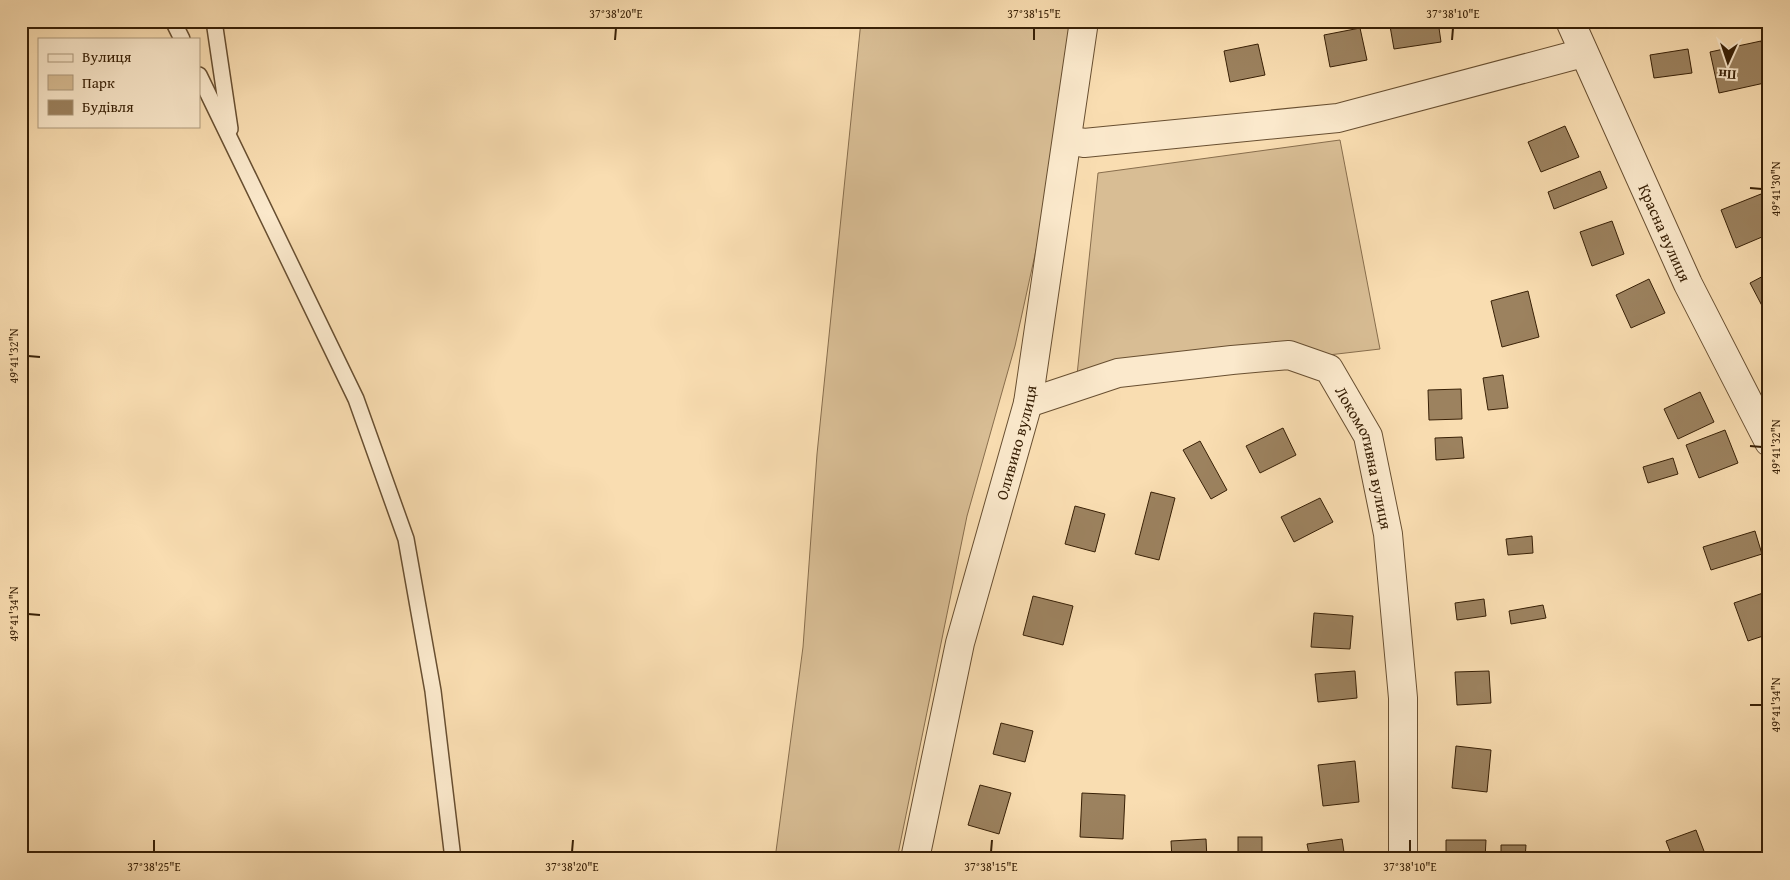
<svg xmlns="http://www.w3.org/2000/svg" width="1790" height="880" font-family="'Gentium Book Plus',serif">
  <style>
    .green { fill: #d8bd94; stroke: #886e4d }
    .building { fill: #9c825f; stroke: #382006 }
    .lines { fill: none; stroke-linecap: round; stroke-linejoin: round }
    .service-casing { stroke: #684f31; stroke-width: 18 }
    .minor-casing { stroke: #684f31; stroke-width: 30 }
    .tertiary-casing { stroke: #684f31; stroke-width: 30 }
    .service { stroke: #fbe9cc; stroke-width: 15 }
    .minor { stroke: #fbe9cc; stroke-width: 28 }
    .tertiary { stroke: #fbe9cc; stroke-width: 28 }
    .ticks { fill: none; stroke: #382006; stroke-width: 2 }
    .labels { text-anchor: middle; stroke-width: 4; stroke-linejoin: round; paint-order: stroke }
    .street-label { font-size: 16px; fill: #382006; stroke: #fbe9cc }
    .neatline { fill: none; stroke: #382006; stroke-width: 2 }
    .ticks-label { font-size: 12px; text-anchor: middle; fill: #382006 }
  </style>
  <rect width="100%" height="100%" fill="#f9ddb1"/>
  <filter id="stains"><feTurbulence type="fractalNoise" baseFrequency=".004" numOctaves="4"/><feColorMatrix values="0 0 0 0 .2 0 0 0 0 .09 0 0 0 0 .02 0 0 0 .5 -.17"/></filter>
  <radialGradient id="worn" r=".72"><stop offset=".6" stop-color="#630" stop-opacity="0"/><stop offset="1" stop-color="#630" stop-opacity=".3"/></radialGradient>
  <!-- green -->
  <g class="green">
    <path d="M861,21H1070L1038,241L1015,346L967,516L897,859H775L803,647L817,454Z"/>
    <path d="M1340,140L1380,349L1208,369L1077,375L1098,173Z"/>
  </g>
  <!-- building -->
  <g class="building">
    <path d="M1421,21H1438L1441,42L1394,49L1390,26Z"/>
    <path d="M1360,28L1367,60L1330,67L1324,35Z"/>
    <path d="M1761,41L1769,73V82L1719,93L1710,52Z"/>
    <path d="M1258,44L1265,75L1230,82L1224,51Z"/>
    <path d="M1688,49L1692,73L1654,78L1650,55Z"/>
    <path d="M1565,126L1579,157L1541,172L1528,142Z"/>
    <path d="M1600,171L1607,188L1554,209L1548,192Z"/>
    <path d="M1761,194L1769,213V234L1736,248L1721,210Z"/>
    <path d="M1612,221L1624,254L1592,266L1580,232Z"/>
    <path d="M1769,273V319L1750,283Z"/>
    <path d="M1649,279L1665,313L1631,328L1616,295Z"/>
    <path d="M1528,291L1539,337L1502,347L1491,301Z"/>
    <path d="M1503,375L1508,408L1488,410L1483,378Z"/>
    <path d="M1461,389L1462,419L1429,420L1428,390Z"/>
    <path d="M1700,392L1714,422L1678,439L1664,409Z"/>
    <path d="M1283,428L1296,455L1260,473L1246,446Z"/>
    <path d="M1725,430L1738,463L1699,478L1686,445Z"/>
    <path d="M1462,437L1464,458L1436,460L1435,438Z"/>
    <path d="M1200,441L1227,490L1211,499L1183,450Z"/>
    <path d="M1673,458L1678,474L1648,483L1643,467Z"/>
    <path d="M1151,492L1175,498L1159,560L1135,554Z"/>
    <path d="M1320,498L1333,522L1294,542L1281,517Z"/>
    <path d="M1075,506L1105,514L1095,552L1065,544Z"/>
    <path d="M1755,531L1762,554L1711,570L1703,547Z"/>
    <path d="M1532,536L1533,553L1508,555L1506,539Z"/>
    <path d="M1766,592L1769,600V634L1748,641L1734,603Z"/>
    <path d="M1033,596L1073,606L1063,645L1023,635Z"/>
    <path d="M1484,599L1486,616L1457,620L1455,603Z"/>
    <path d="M1543,605L1546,618L1511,624L1509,611Z"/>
    <path d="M1314,613L1353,616L1350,649L1311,647Z"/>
    <path d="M1355,671L1357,698L1318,702L1315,674Z"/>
    <path d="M1489,671L1491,703L1457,705L1455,672Z"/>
    <path d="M1001,723L1033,731L1025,762L993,754Z"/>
    <path d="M1456,746L1491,750L1487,792L1452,788Z"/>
    <path d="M1355,761L1359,802L1323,806L1318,765Z"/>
    <path d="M980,785L1011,793L999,834L968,825Z"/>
    <path d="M1082,793L1125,795L1123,839L1080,837Z"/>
    <path d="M1696,830L1707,859H1673L1666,841Z"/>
    <rect x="1238" y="837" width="24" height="22"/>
    <path d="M1206,839L1207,859H1172L1171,841Z"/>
    <path d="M1342,839L1345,859H1310L1307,844Z"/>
    <path d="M1446,840H1486L1485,859H1446Z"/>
    <path d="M1501,845H1526L1525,859H1501Z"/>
  </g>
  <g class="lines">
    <defs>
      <g id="service">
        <path d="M173,21L182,39"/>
        <path d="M214,21L230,129"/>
        <path d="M199,75L356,399L406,539L433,691L453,859"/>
      </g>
      <g id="minor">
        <path id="s1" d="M1570,21L1688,284L1769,442"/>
        <path d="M1068,140L1084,143L1338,118L1583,53"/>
        <path id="s2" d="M1028,403L1118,373L1232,360L1289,355L1329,369L1368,436L1388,534L1403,698V859"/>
      </g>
      <g id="tertiary">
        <path id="s3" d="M915,859L960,643L1028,403L1084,21"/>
      </g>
    </defs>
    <!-- service casing -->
    <use href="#service" class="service-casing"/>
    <!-- minor casing -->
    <use href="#minor" class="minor-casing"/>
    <!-- tertiary casing -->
    <use href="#tertiary" class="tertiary-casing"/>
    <!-- service -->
    <use href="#service" class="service"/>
    <!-- minor -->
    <use href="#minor" class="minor"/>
    <!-- tertiary -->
    <use href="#tertiary" class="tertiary"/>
  </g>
  <!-- ticks -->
  <path class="ticks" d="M615,40L616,28M1034,40V28M1452,40L1453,28M1750,188L1762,189M28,356L40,357M1750,446L1762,447M28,614L40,615M1750,705H1762M154,852V840M572,852L573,840M991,852L992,840M1410,852V840"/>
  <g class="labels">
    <!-- street labels -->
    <g class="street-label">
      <text dy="6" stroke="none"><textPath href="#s1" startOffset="232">Красна вулиця</textPath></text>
      <text dy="6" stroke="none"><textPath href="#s3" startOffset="429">Оливино вулиця</textPath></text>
      <text dy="6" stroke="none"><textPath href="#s2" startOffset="406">Локомотивна вулиця</textPath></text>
    </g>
  </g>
  <!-- margin -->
  <rect width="1790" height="880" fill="none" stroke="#f9ddb1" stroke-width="55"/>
  <!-- legend -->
  <rect x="38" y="38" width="162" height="90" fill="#fbe9cc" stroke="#ad997d"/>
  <rect x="48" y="54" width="25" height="8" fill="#fbe9cc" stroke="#ad997d"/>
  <text x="82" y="62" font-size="15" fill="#382006">Вулиця</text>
  <rect x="48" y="75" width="25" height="15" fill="#d8bd94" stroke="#ad997d"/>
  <text x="82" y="88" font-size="15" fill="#382006">Парк</text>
  <rect x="48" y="100" width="25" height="15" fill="#9c825f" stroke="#ad997d"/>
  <text x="82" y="112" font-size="15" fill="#382006">Будівля</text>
  <!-- north arrow -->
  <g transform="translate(1728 62) rotate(183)" stroke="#fbe9cc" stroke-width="4" paint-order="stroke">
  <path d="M0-4L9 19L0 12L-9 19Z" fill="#382006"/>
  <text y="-8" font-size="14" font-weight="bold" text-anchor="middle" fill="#382006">Пн</text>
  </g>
  <rect x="28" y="28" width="1734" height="824" class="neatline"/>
  <g class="ticks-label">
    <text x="616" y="18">37°38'20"E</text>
    <text x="1034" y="18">37°38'15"E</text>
    <text x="1453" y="18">37°38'10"E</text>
    <text transform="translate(1776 189) rotate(-90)" y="4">49°41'30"N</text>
    <text transform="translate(14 356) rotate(-90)" y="4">49°41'32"N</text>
    <text transform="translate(1776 447) rotate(-90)" y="4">49°41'32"N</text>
    <text transform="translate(14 614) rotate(-90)" y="4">49°41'34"N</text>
    <text transform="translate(1776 705) rotate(-90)" y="4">49°41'34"N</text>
    <text x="154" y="871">37°38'25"E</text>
    <text x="572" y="871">37°38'20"E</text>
    <text x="991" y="871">37°38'15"E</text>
    <text x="1410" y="871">37°38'10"E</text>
  </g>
  <rect width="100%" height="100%" filter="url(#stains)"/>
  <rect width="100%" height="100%" fill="url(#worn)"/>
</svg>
